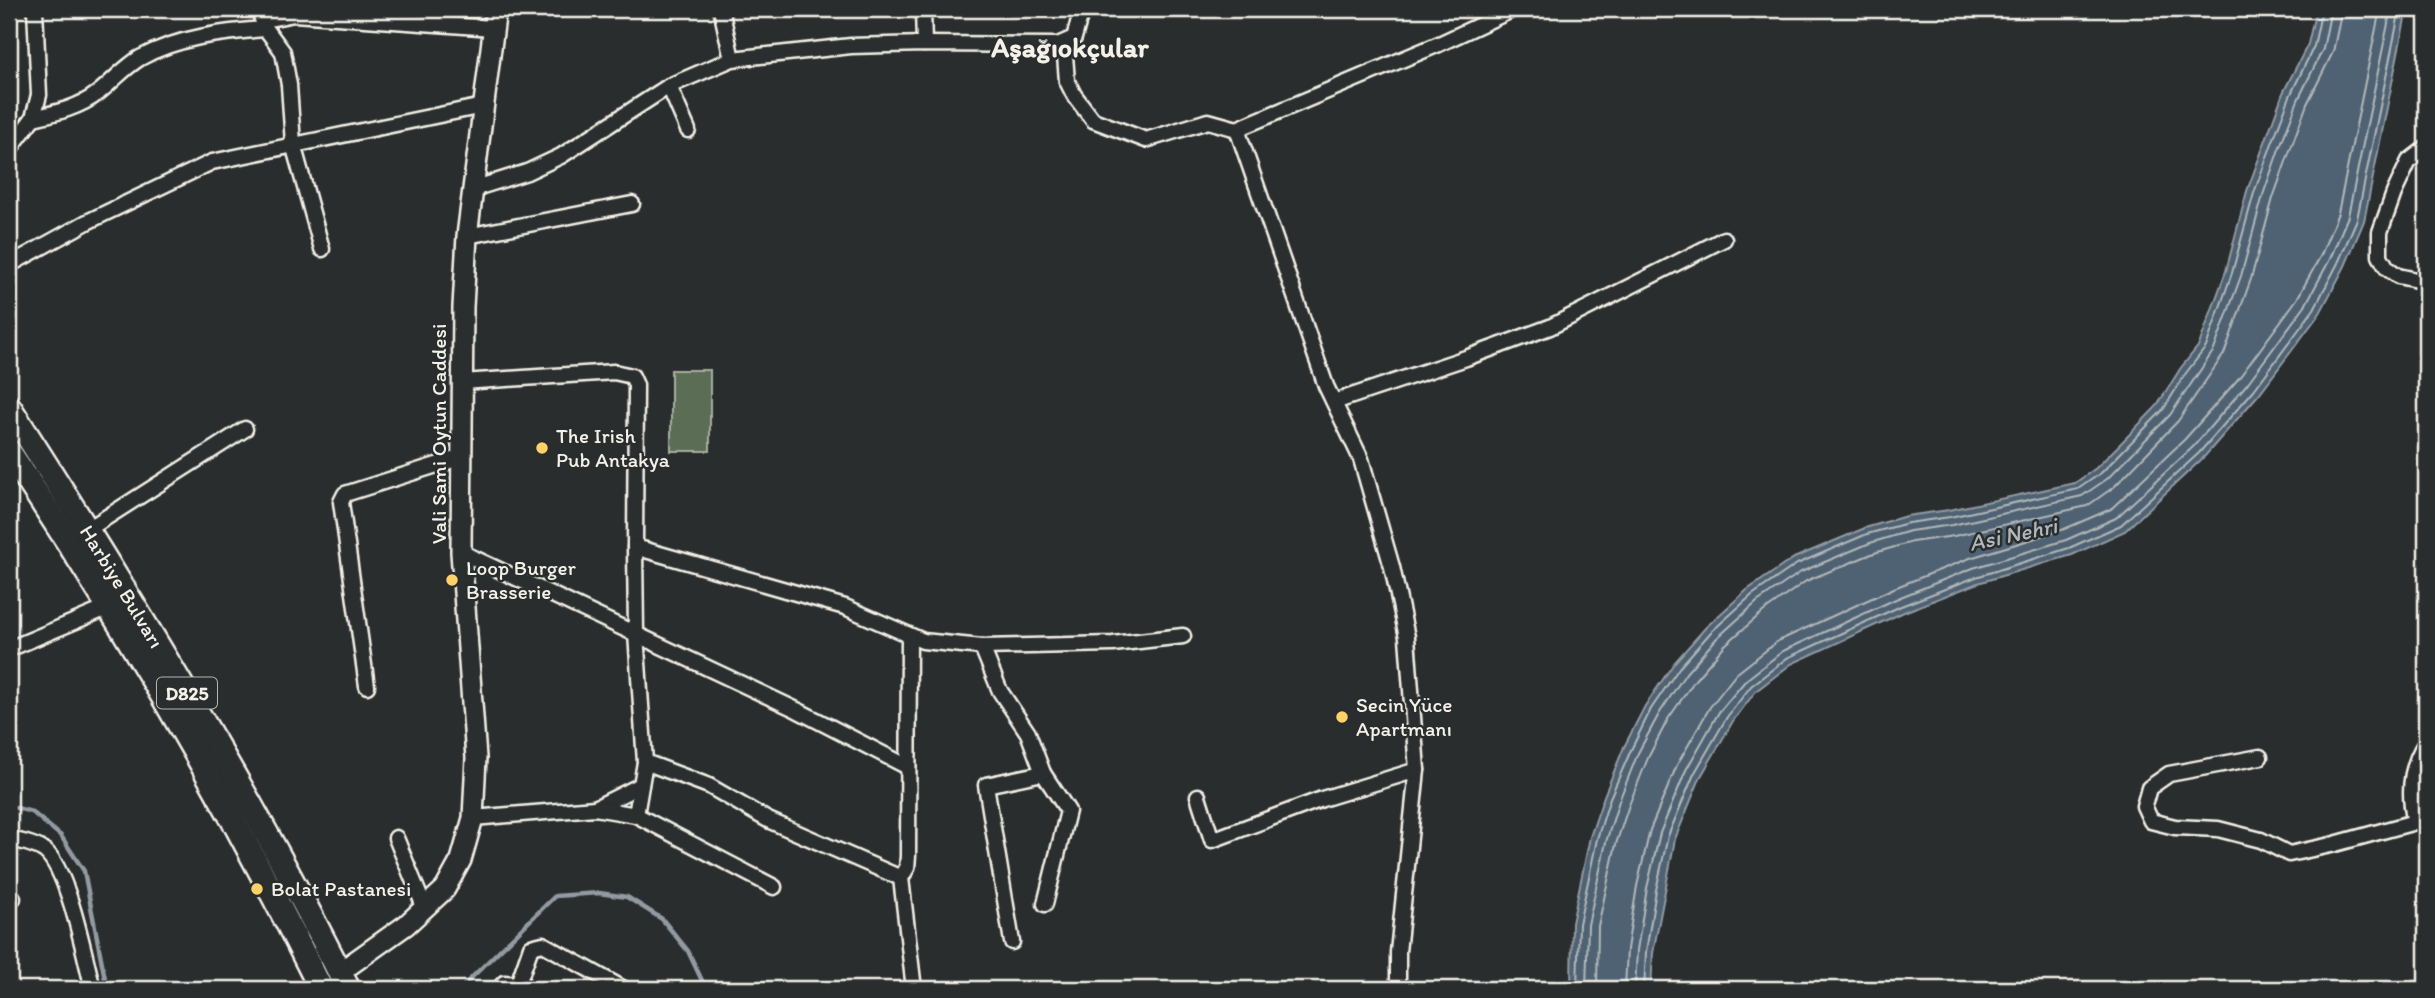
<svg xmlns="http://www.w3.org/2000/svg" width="2435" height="998" font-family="Itim,sans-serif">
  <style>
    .green { fill: #5c6d56; stroke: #a8af9f; stroke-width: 2 }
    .water { fill: #506273; stroke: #929ba2; stroke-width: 2 }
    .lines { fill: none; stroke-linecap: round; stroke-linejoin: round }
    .shore { stroke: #b2b8b9; stroke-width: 2 }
    .stream { stroke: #929ba2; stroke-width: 4.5 }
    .street-casing { stroke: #f4f1e8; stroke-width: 19 }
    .secondary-casing { stroke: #f4f1e8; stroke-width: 24 }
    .primary-casing { stroke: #f4f1e8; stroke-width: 28 }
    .street { stroke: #2a2d2e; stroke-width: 14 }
    .secondary { stroke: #2a2d2e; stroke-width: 19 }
    .primary { stroke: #2a2d2e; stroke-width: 23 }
    .poi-dot { fill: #ffd166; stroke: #2a2d2e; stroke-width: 2.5 }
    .labels { text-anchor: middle; stroke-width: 5; stroke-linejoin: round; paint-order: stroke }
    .shield { fill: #2a2d2e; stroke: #b7b6b0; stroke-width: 2 }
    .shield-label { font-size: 19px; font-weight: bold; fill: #f4f1e8 }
    .street-label { font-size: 21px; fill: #f4f1e8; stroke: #2a2d2e }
    .poi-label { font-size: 21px; fill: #f4f1e8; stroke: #2a2d2e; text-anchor: start }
    .water-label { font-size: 23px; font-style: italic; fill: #b2b8b9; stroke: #2a2d2e }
    .district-label { font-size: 28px; font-weight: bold; fill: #f4f1e8; stroke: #2a2d2e }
  </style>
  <rect width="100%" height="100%" fill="#2a2d2e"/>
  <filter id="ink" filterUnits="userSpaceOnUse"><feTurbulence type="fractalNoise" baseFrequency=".0143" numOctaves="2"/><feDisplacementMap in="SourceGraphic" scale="14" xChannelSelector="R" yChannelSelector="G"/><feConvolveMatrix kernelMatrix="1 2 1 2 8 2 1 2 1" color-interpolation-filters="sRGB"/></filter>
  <g filter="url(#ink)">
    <!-- green -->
    <rect class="green" x="671" y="370" width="39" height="81"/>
    <!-- water -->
    <path class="water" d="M2316,9H2407L2364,221L2345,266L2320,313L2259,394L2204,457L2125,531L2072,555L1978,583L1904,612L1791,664L1756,691L1733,721L1700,778L1675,839L1653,953L1651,989H1571L1572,923L1590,837L1604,796L1624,747L1645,706L1674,663L1706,627L1747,590L1794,558L1865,528L1906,516L1949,510L2075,483L2096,468L2123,441L2157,406L2180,369L2199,345L2226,271L2247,191L2283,93L2308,44Z"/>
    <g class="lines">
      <!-- shore -->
      <g class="shore">
        <path d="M1577,989L1579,924L1597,839L1610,798L1631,750L1651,709L1679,668L1711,632L1752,595L1797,564L1867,534L1908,523L1950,517L2078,489L2101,473L2163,410L2186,373L2206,347L2232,273L2254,193L2271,146L2290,96L2314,46L2322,9"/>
        <path d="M1586,989L1588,925L1606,842L1619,801L1638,753L1659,714L1686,673L1717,638L1757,602L1801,572L1870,543L1910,531L1952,525L2082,496L2107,479L2170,415L2214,350L2241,276L2263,195L2279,149L2298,100L2323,49L2331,9"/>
        <path d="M1597,989L1598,926L1616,844L1629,805L1648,758L1668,719L1695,680L1725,645L1764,611L1806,581L1874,553L1912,542L1954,536L2087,506L2114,487L2178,421L2224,354L2251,279L2273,198L2289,153L2307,104L2333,52L2342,9"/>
        <path d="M1625,989L1627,949L1637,886L1650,830L1677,765L1710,707L1736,674L1778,641L1894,588L1970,558L2062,530L2111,509L2185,439L2239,378L2297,299L2321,255L2338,213L2380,9"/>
        <path d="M1635,989L1637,950L1647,888L1660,833L1686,770L1719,712L1746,680L1783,651L1898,598L1973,568L2066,540L2116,518L2193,447L2247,384L2306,304L2330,259L2348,216L2391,9"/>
        <path d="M1644,989L1646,952L1656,890L1668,836L1694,774L1727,717L1751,686L1787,658L1901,606L1976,577L2069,548L2121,525L2199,453L2254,390L2314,309L2338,263L2357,219L2400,9"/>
      </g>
      <!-- stream -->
      <g class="stream">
        <path d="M9,806L32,812L61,836L84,871L107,989"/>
        <path d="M460,989L555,896L599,893L627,897L662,919L688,951L706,989"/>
        <path d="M1556,989L1576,987"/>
      </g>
      <defs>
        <g id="street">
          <path d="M258,9L266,29L283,52L289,85L293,144L322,249"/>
          <path d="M721,9L732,59"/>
          <path d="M923,9L924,44"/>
          <path d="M264,20L294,14L493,28"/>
          <path d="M1064,43L1067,81L1074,95L1093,120L1146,140L1208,121L1237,129L1326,386L1361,459L1392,567L1407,637L1417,770L1398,952V989"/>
          <path d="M669,86L688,130"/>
          <path d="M33,118C55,113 79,108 98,93C112,82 125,67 140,58C178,37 223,32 266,29"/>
          <path d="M1237,129L1439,44L1514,9"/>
          <path d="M2426,148L2409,161L2394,193L2380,232V256L2387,268L2398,276L2426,282"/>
          <path d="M9,150L33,118L39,95L35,9"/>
          <path d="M473,189L527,172L561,156L669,86L732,59L851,46L924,44L1058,45L1074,38L1082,9"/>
          <path d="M467,236L632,204"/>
          <path d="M9,265L87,222L212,162L483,106"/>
          <path d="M462,382L614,372L632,376L636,385L635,547L845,607L923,641L982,647L1000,691L1028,733L1043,773L1068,811L1045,904"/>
          <path d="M1334,402L1466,358L1550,327L1724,239"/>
          <path d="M82,533L245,429"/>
          <path d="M461,552L797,710L908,767"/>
          <path d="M982,647L1113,644L1183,636"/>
          <path d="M9,649L114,605"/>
          <path d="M367,686L341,502L345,494L462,457"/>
          <path d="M2260,757L2169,774L2149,788L2144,806L2151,821L2175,827L2218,829L2261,840L2289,854L2331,845L2426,819"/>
          <path d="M645,762L709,786L768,820L901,878L907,868L908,856L909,636"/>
          <path d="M1198,796L1212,840L1322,799L1417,770"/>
          <path d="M595,808L641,785"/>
          <path d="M636,815L774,887"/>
          <path d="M473,818L595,808L636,815L645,762L636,634L635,547"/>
          <path d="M2415,822C2408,795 2410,767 2426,742"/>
          <path d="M396,838L425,909"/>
          <path d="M9,839C20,841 35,844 45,851C68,870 84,954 92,985"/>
          <path d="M901,878L914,989"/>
          <path d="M9,898H13"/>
          <path d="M1012,942L986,785L1043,773"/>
          <path d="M518,984L531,947L543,944L624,989"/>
          <path d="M499,989L504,983L518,984L526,989"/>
        </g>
        <path id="secondary" d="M340,972L406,925L445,889L461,860L473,818L476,758L461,552L463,307L467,236L496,9"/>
        <g id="primary">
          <path id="s1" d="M9,407C130,596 248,788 348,989"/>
          <path d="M9,452C125,624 229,803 321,989"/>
        </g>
      </defs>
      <!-- street casing -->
      <use href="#street" class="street-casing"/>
      <!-- secondary casing -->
      <use href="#secondary" class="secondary-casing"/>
      <!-- primary casing -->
      <use href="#primary" class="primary-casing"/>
      <!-- street -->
      <use href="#street" class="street"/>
      <!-- secondary -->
      <use href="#secondary" class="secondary"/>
      <!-- primary -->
      <use href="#primary" class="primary"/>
    </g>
  </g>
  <!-- markers -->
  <g class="poi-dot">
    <circle cx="542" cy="448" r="7"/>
    <circle cx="452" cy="580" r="7"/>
    <circle cx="1342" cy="717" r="7"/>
    <circle cx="257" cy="889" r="7"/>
  </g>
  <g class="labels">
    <!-- shield labels -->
    <rect class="shield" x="157" y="677.5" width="60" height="31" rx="5"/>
    <g class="shield-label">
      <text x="187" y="700">D825</text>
    </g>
    <!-- street labels -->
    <g class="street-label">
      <text transform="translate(439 434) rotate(-90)" y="7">Vali Sami Oytun Caddesi</text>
      <text dy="7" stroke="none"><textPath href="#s1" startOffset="212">Harbiye Bulvarı</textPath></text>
    </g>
    <!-- poi labels -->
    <g class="poi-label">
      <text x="556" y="443">The Irish<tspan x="556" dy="24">Pub Antakya</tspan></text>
      <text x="466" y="575">Loop Burger<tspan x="466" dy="24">Brasserie</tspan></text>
      <text x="1356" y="712">Secin Yüce<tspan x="1356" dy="24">Apartmanı</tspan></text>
      <text x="271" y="896">Bolat Pastanesi</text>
    </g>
    <!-- water labels -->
    <g class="water-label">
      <text transform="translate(2013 534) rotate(-12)" y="8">Asi Nehri</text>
    </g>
    <!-- district labels -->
    <g class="district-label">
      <text x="1070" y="57">Aşağıokçular</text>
    </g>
  </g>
  <!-- margin -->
  <rect width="2435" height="998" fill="none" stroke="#2a2d2e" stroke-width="35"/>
  <rect x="18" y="18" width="2400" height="963" fill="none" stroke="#f4f1e8" stroke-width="2.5" filter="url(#ink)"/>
</svg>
